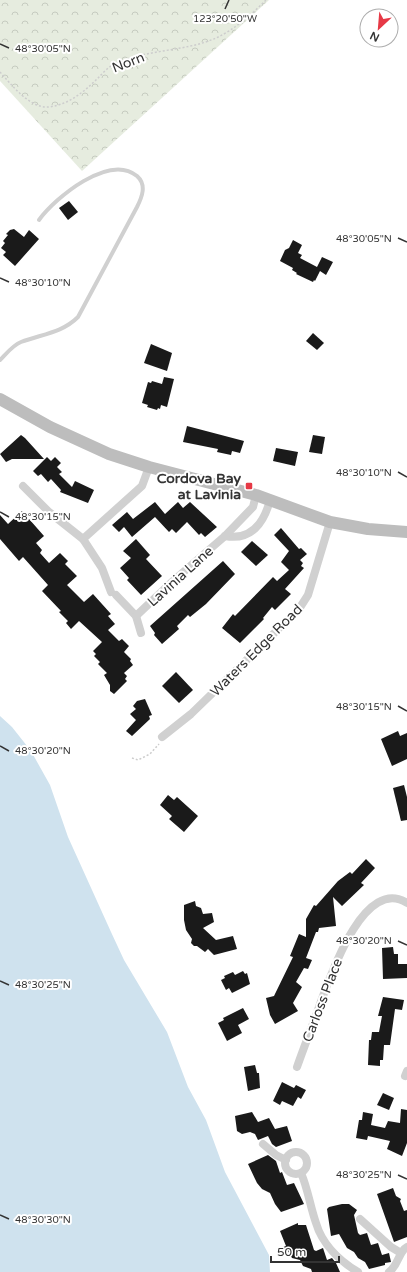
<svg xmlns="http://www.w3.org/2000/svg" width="407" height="1272" font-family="'Varela Round',sans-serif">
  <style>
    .park { fill: url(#park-crowns) }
    .water { fill: #cfe2ee }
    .building { fill: #1a1a1a }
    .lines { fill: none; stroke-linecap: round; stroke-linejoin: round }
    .path { stroke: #cdcdcd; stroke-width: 1.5; stroke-dasharray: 2 2; stroke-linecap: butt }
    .service { stroke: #d0d0d0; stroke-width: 4 }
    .minor { stroke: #d0d0d0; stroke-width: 8 }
    .secondary { stroke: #bdbdbd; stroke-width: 12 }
    .ticks { fill: none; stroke: #333; stroke-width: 1.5 }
    .poi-dot { fill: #e63946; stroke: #fff; stroke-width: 1.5 }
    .labels { text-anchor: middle; stroke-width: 4; stroke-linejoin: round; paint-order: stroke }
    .street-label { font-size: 14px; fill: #333; stroke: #fff }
    .poi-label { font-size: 14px; font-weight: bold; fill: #333; stroke: #fff; text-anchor: end }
    .ticks-label { font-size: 10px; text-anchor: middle; fill: #333; stroke: #fff; stroke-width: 4; stroke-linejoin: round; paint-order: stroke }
  </style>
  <defs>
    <pattern id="park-crowns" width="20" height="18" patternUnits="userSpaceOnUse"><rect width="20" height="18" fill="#e6ecdf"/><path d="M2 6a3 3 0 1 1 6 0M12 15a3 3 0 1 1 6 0" fill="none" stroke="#c6cbc0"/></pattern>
  </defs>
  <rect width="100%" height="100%" fill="#fff"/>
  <!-- park -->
  <path class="park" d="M0,0H269L82,171L0,81Z"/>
  <!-- water -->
  <path class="water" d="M0,716L12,727L31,751L50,785L68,837L111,932L124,960L167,1032L188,1087L206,1120L225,1172L269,1255L270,1272H0Z"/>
  <!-- building -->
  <g class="building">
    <path d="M69,201L78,212L68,220L59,208Z"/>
    <path d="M14,229L24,237L29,230L39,239L15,266L3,255L6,252L1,248L5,243L3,241L8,235L6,234L10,230Z"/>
    <path d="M293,240L302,245L298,253L302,255L300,258L317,267L322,257L333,262L326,275L320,271L315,281L314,280L313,282L296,274L297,273L292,270L293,268L280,261L285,250L289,248Z"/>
    <path d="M313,333L324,343L317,350L306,341Z"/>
    <path d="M151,344L172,353L167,371L144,363Z"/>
    <path d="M164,377L174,379L167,407L161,405L160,409L158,408L157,410L147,407L148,405L142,403L148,382L151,383L152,381L162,384Z"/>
    <path d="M187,426L244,441L240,453L232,451L231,455L217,452L218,449L183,442Z"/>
    <path d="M21,435L25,438L44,459H12L6,462L0,454Z"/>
    <path d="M313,435L325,437L322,454L309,452Z"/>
    <path d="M276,448L298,452L295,466L273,461Z"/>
    <path d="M47,457L51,461L55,457L61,463L57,467L62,472L59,474L72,487L75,481L94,490L88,503L60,492L61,490L51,479L48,482L41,474L38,476L33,471Z"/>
    <path d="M155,502L165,514L178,502L183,508L190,502L217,527L205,537L201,533L199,535L187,522L176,533L172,529L169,532L155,517L132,537L124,527L119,532L112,525L127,512L133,519Z"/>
    <path d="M22,511L44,536L36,543L42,550L40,553L49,563L60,553L68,561L65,564L77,576L67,585L84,602L93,594L111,614L108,616L115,624L108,630L119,641L122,639L129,646L124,652L131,659L130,661L133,665L124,673L127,676L125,679L127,681L114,694L110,691V685L104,675L107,673L98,664L100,662L94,656L96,654L93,651L102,642L79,621L71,629L66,623L68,621L59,612L61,611L42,591L48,585L23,557L19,561L0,539V515L8,524Z"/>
    <path d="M281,528L299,549L301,548L307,554L300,560L303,563L301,566L304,568L285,589L291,594L275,610L272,607L263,618L264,619L240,643L222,628L233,614L235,616L273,577L277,581L289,570L281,562L289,551L274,535Z"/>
    <path d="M136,539L150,555L146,559L162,576L141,595L127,580L129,578L120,568L131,558L123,551Z"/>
    <path d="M252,541L268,555L256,566L241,552Z"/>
    <path d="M223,561L235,574L206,604L190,617L188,615L177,626L179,629L162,644L154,635L155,633L150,626Z"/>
    <path d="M176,672L193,690L179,703L162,686Z"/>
    <path d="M145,699L152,715L149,716L150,719L132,736L126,731L136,720L130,714L136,709L133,706L137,701Z"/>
    <path d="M398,731L400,736L407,733V759L392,766L381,739Z"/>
    <path d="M404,785L407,797V820L401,821L393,788Z"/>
    <path d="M168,795L174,800L177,797L198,816L184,832L169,819L172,816L160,805Z"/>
    <path d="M366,859L375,868L361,883L364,885L342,906L333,897L336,926L319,928L318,932H316L306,958L312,960L308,969L304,968L296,982L302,987L293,1003L298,1011L275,1024L270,1015L266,998L274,996L293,957L290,956L299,934L306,937V919L314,905L316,906L338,881L350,872L352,874Z"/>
    <path d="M195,901L196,906L201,908L203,914L212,913L214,922L203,928L216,940L233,936L237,949L214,955L208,949L205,952L197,946H194L191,943L192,939L186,930L184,920V905Z"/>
    <path d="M393,947L394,954H398V964H407V978L383,979L382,948Z"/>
    <path d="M243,971L245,974L247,973L250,984L232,993L229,988L226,990L221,980L225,978L224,976L233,972L235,975Z"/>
    <path d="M383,997L404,1000L402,1010L395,1009L390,1045H384L383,1060H380V1066L368,1065L369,1040H371L372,1032H379L382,1016H378Z"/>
    <path d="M243,1008L249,1019L238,1025L242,1033L227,1041L218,1023L224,1020L223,1018Z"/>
    <path d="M255,1065L257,1073H259L260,1088L248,1091L244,1067Z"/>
    <path d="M282,1082L294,1088L296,1085L306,1090L301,1099L298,1097L293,1106L282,1101L280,1105L273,1101Z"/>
    <path d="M383,1093L394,1098L389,1110L377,1105Z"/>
    <path d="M401,1109L407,1110V1143L402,1156L387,1149L390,1141L368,1136L367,1140L356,1138L359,1120H362L363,1112L373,1114L371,1125L385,1128L388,1121L400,1123Z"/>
    <path d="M252,1112L258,1122L269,1118L275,1129L287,1126L292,1141L276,1147L272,1144L268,1136L258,1140L255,1134L250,1132L242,1134L237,1131L235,1116Z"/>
    <path d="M268,1155L276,1161L280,1173L282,1172L287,1185L294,1183L304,1204L281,1212L275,1204L270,1193L262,1189L257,1183L248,1164Z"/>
    <path d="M393,1188L396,1196L401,1199L400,1201L404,1211L407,1210V1237L394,1242L377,1194Z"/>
    <path d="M342,1204H349L357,1210L354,1215L358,1233L360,1235L367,1233L371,1245L378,1243L382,1255L389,1253L391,1262L385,1263V1265L369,1269L365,1262L358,1258L354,1252L347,1248L339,1234L331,1236L327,1209L329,1207Z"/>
    <path d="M298,1223V1225H306L314,1250L316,1251L323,1248L327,1260L332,1258L336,1263L340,1272H312L311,1269L303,1266L300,1260L292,1258L288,1251L281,1248L286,1246L280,1231Z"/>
  </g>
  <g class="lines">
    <!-- path -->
    <g class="path">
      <path d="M0,72C11,84 29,108 48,107C69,105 85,91 99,77C103,73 108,67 113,65C144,49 185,52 216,38C234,30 252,14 266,0"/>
      <path d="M132,758L138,760L150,754L159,744"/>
    </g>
    <!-- service -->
    <path class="service" d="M0,360C6,354 13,345 21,342C42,334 62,333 78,317L137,207C142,197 147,185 137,176C109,153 55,198 39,220"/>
    <!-- minor -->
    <g class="minor">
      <path d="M23,486L49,512L83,539L102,568L111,592"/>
      <path d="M225,536C251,541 264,523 270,500"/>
      <path d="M83,539L142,486L149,467"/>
      <path d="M116,595L136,616L141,633"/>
      <path d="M136,616L173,581L225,536L253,507L256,495"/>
      <path d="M162,737L191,714L299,609L308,595L330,522"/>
      <path d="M297,1067C304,1047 312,1027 319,1007C329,980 363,875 407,903"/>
      <path d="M405,1076L407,1071"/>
      <path d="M263,1144L276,1155L286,1160"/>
      <circle cx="296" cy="1163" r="11"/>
      <path d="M301,1173C308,1189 310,1206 316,1223C322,1244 340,1261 358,1272"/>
      <path d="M360,1219L391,1247L401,1253"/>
      <path d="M389,1272C399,1265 398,1252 407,1247"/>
    </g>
    <!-- secondary -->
    <path class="secondary" d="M0,399L50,427L109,454L149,467L256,495L330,522L368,529L407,532"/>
  </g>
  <!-- ticks -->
  <path class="ticks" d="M225,9L229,0M0,44L9,48M398,238L407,242M0,278L9,282M398,472L407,477M0,512L9,517M398,706L407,711M0,746L9,751M398,941L407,945M0,981L9,985M398,1175L407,1179M0,1215L9,1219"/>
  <!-- markers -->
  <rect class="poi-dot" x="245" y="482" width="8" height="8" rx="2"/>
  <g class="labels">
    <!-- street labels -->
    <g class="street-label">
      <text transform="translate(128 62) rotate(-21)" y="5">Norn</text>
      <text transform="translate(180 576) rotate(-42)" y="5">Lavinia Lane</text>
      <text transform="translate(256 650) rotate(-45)" y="5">Waters Edge Road</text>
      <text transform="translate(322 1000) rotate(-69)" y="5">Carloss Place</text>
    </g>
    <!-- poi labels -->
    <g class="poi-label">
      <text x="241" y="483">Cordova Bay<tspan x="241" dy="16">at Lavinia</tspan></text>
    </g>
  </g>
  <g class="ticks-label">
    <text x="225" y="22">123°20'50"W</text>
    <text x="43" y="52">48°30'05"N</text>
    <text x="364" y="242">48°30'05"N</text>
    <text x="43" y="286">48°30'10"N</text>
    <text x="364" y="476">48°30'10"N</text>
    <text x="43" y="520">48°30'15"N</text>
    <text x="364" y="710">48°30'15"N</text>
    <text x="43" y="754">48°30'20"N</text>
    <text x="364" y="944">48°30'20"N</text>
    <text x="43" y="988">48°30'25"N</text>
    <text x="364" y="1178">48°30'25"N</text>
    <text x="43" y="1223">48°30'30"N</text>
  </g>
  <!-- north arrow -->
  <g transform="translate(379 28) rotate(206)"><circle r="19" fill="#ffffff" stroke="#adadad"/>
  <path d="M0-3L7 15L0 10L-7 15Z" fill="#e63946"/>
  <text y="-6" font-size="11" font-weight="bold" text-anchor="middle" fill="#333333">N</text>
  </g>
  <!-- scale -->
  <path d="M271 1256v6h68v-6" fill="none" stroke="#333333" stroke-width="2"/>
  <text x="277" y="1256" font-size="12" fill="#333333" stroke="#ffffff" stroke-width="3" paint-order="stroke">50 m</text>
</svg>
